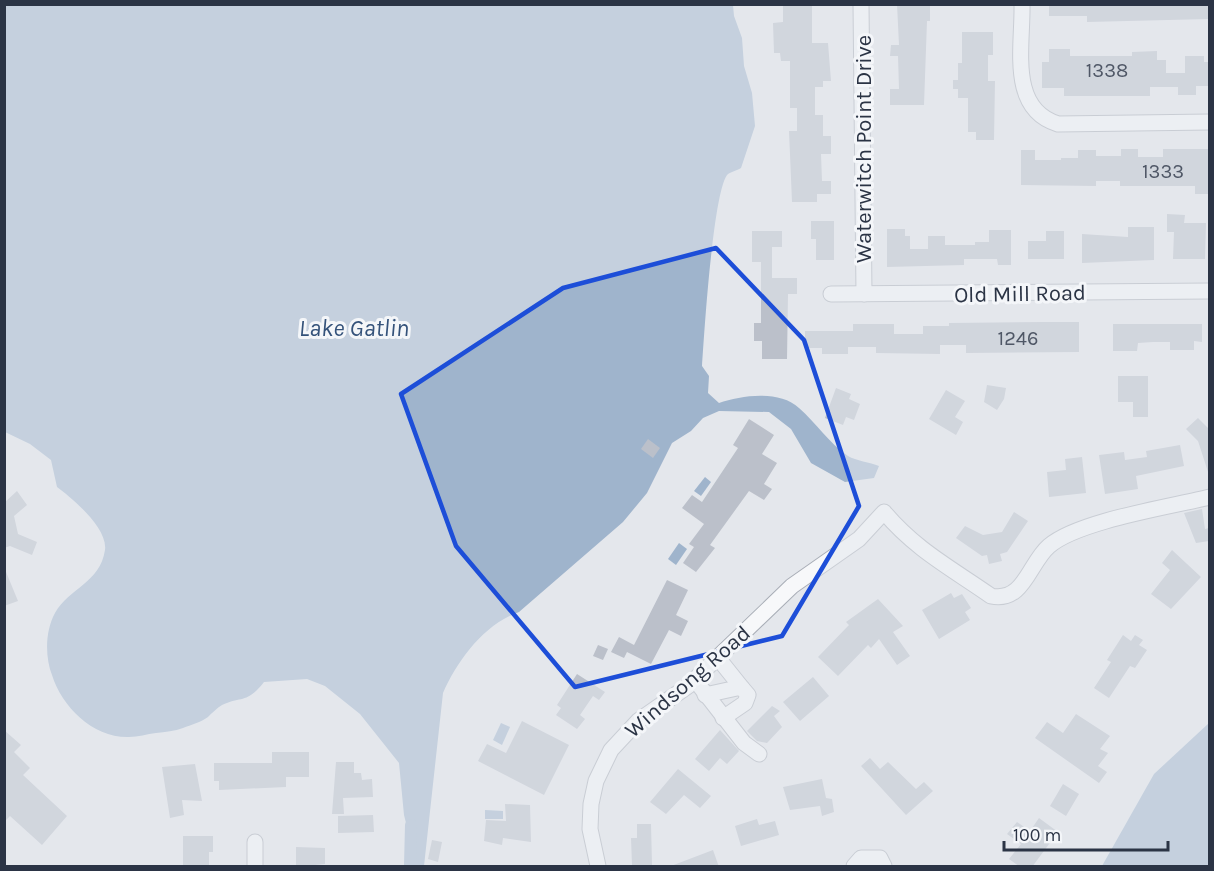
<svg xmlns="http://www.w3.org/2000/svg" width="1214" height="871" font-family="Karla,sans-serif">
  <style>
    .water { fill: #9fb4cc }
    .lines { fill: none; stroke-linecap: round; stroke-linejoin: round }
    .canal { stroke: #9fb4cc; stroke-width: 12 }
    .building { fill: #bbc0ca }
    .minor-casing { stroke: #a9aeb7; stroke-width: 17 }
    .minor { stroke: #f7f8fa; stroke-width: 15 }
    .marked { fill: none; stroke: #1d4ed8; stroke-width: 4.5; stroke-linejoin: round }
    .labels { text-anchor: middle; stroke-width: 6; stroke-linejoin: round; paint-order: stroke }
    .number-label { font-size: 20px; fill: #4f5766 }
    .street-label { font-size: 22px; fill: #2b3445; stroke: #f4f6f9 }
    .water-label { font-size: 24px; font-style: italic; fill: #34527a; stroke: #f4f6f9 }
  </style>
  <rect width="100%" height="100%" fill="#e4e7ec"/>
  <!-- water -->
  <g class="water">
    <path d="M4,5H733L734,16L742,38L744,66L752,93L755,126L741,168C738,170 731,172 728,174C713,188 704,338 702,366L709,376L708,393L719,403C742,395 780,390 799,408C816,423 829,443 848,456C856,461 870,462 879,466L874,478L845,482L811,463L791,429L769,412L719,411L703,418L691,431L672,443L647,493L623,522L519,612C484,624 457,661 443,693L424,866H407L411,843L404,815L399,763L360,714L325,686L307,679L264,682C247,704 242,696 222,705C217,708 212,713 208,717C201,722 191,725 183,728C175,731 165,732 156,733C147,734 138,737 129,737C93,738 62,707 52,675C45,657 45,631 55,613C69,588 100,583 105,550C108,528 72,498 57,487L51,460L30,444L5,432Z"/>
    <path d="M705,477L711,482L701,496L694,491Z"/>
    <path d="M679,543L687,549L676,565L668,559Z"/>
    <path d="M501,723L510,727L502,745L493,740Z"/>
    <path d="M1209,723V866H1102L1154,774Z"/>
    <path d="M485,810L503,811V819H485Z"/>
  </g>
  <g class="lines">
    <!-- canal -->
    <path class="canal" d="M410,866L411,825"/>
  </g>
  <!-- building -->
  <g class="building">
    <path d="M783,4H812V43H828L831,81H823V87H815V115H823V136H831V154H821L822,181H831V194H817V202H792L789,131H797V108H790V61H781L780,53H774L773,23L783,22Z"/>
    <path d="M897,4H930V21H927L924,105H890V89H899L898,56H890L891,45H899Z"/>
    <path d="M1049,4H1209V19L1087,22V16H1049Z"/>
    <path d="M962,32H993V55H988V81H995L994,140H976V132H968V98H958V89H953V80H958V63H962Z"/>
    <path d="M1049,49H1070V56H1132V52L1157,51V60H1166V73H1185V56H1204V62H1209V86H1196V95H1178V87H1150V96H1064V88H1042V62H1049Z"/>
    <path d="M1121,149H1138V157H1163V149H1208L1209,194H1195V186H1120V181H1096V186L1021,185V150H1035V160H1061V158H1078V150H1096V156H1121Z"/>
    <path d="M1167,214L1185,215L1184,223H1206L1205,259H1173L1174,232H1167Z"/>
    <path d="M811,221H834V260H816V239H811Z"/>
    <path d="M1128,227H1154V260L1082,263V234L1128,237Z"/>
    <path d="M887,229H905V236H910V249H928V236H945V245H975V242H989V230H1011V265H998L997,259H964V265L887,267Z"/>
    <path d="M752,231H782V247H772V278H797V294H788L787,359H762V341H754V323H761V262H752Z"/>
    <path d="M1046,231H1064V259H1028V241H1046Z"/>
    <path d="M1044,322H1079V352L966,353V345H940V354L876,353V347H848V354H822V348H805V331H853V324H894V334H923V326H949V323Z"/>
    <path d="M1113,324H1202V342L1194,341V350H1170V342H1153L1138,343L1137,351H1113Z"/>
    <path d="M1118,376H1148V417H1133V402H1118Z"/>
    <path d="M987,385L1006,388L1004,399L997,410L984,402Z"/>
    <path d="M836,388L851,394L849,399L860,404L854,420L846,417L843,425L825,418Z"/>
    <path d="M946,390L965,401L955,417L963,422L956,435L929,419Z"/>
    <path d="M1198,418L1209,429V475L1198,441L1186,429Z"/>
    <path d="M749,419L774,435L762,454L777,463L764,484L772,489L764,500L749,491L710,545L715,548L696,572L683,563L694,547L689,544L704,524L682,508L692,495L702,502L738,448L733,445Z"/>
    <path d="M648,439L660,448L653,458L641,449Z"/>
    <path d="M1180,445L1184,466L1136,476L1138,489L1105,494L1099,455L1124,452L1125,460L1147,457L1146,451Z"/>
    <path d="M1082,457L1086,493L1049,497L1047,472L1066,470L1065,459Z"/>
    <path d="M17,491L27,505L14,516L18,534L37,542L32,555L10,546L4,548V503Z"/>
    <path d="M1202,509L1205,529L1209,528V541L1196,543L1184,513Z"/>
    <path d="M1014,512L1028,521L1007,552L1000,554L1002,561L989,564L987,555L982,556L956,538L965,526L983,535L1002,532Z"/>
    <path d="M1172,550L1201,577L1171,609L1151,594L1170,570L1162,563Z"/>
    <path d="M4,567L18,601L4,606Z"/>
    <path d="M667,580L688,590L676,615L688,621L681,636L669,630L651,664L627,652L624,658L611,652L619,637L634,645Z"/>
    <path d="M951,593L954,598L962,594L971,608L965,612L970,620L939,639L922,610Z"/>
    <path d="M878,599L903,626L893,632L910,656L897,665L879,639L871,648L868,645L838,676L818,657L849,625L846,622Z"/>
    <path d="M1123,635L1131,641L1135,635L1143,640L1139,645L1147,650L1135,668L1130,666L1109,698L1094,688L1111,662L1107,660Z"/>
    <path d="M598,645L608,649L603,660L593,656Z"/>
    <path d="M577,674L605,692L599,700L593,696L580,715L585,719L577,729L556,715L561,708L557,705Z"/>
    <path d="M813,677L829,696L800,721L783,702Z"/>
    <path d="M772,706L780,711L774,716L782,727L767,743L757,741L747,731Z"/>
    <path d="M1076,714L1110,736L1100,749L1108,753L1098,766L1107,772L1099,783L1035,738L1047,722L1063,733Z"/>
    <path d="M522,721L569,745L544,795L478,761L487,744L506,753Z"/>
    <path d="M4,730L21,745L14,752L30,768L23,775L67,816L42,845L10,816L4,822Z"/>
    <path d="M720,730L739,751L727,764L720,758L709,771L695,759Z"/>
    <path d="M272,752H309V777H286V787L219,790V781H214V763H272Z"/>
    <path d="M870,758L880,769L888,762L916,789L924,782L933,791L906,815L861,766Z"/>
    <path d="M336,762H354V773H361L362,780L372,779L373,797L343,798L344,814H332Z"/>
    <path d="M195,764L202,801L182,800L184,815L170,818L162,767Z"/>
    <path d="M678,769L711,796L700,808L684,795L666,814L650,802Z"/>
    <path d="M822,779L826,798L832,799L834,812L822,816L820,806L790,810L783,787Z"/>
    <path d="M1063,784L1079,794L1066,816L1050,806Z"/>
    <path d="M505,804L530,805L531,842L503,838L502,845L484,841L486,820L506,821Z"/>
    <path d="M373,815L374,832L338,833V816Z"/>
    <path d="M1039,818L1058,832L1032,867H1020L1009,859L1021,844L1007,834L1017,822L1030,831Z"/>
    <path d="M757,819L759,825L775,821L779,835L741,846L735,826Z"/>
    <path d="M637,824H651L652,865H632L631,838H637Z"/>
    <path d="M183,836H213V852H209V867H183Z"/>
    <path d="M432,840L442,842L438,862L428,859Z"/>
    <path d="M296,847L325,848V864L296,867Z"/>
    <path d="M713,850L719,867H671V866Z"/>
  </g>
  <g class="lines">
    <defs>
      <g id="minor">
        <path d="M861,4L864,294"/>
        <path d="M1022,4C1023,46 1008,109 1058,124L1210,122"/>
        <path d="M831,294L1210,291"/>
        <path d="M718,658L742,688"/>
        <path d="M695,680L744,743L759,754"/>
        <path d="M705,695L737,688H742L748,695L745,703L723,718"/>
        <path d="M255,842V866"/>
        <path d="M598,866L590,829L591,804L596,781L611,750L638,721L688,686L792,586L859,539L884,512C916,550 951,568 991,596C1024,603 1029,563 1049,546C1078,521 1169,507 1210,497"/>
        <path d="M854,866L861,858H880L884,866"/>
      </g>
    </defs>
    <!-- minor casing -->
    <use href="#minor" class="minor-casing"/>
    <!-- minor -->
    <use href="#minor" class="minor"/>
  </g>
  <!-- marked area -->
  <path d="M0 0H1214V871H0ZM716,248L804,340L859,506L782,636L575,687L456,546L401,394L563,288Z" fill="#e4e7ec" fill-opacity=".55" fill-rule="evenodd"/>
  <path class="marked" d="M716,248L804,340L859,506L782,636L575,687L456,546L401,394L563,288Z"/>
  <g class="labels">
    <!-- number labels -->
    <g class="number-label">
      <text x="1107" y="77">1338</text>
      <text x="1163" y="178">1333</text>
      <text x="1018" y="345">1246</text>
    </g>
    <!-- street labels -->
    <g class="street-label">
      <text transform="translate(863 149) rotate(-90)" y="8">Waterwitch Point Drive</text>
      <text transform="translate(1020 293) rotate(-1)" y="8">Old Mill Road</text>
      <text transform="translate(687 681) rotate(-41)" y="8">Windsong Road</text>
    </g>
    <!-- water labels -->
    <g class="water-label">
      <text x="354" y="336">Lake Gatlin</text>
    </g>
  </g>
  <!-- border -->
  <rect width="1214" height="871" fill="none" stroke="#2b3445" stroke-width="12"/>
  <!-- scale -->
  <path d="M1004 841v9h164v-9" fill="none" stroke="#2b3445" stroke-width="3"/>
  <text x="1013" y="841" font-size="18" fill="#2b3445" stroke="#f4f6f9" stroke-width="4.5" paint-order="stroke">100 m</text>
</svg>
